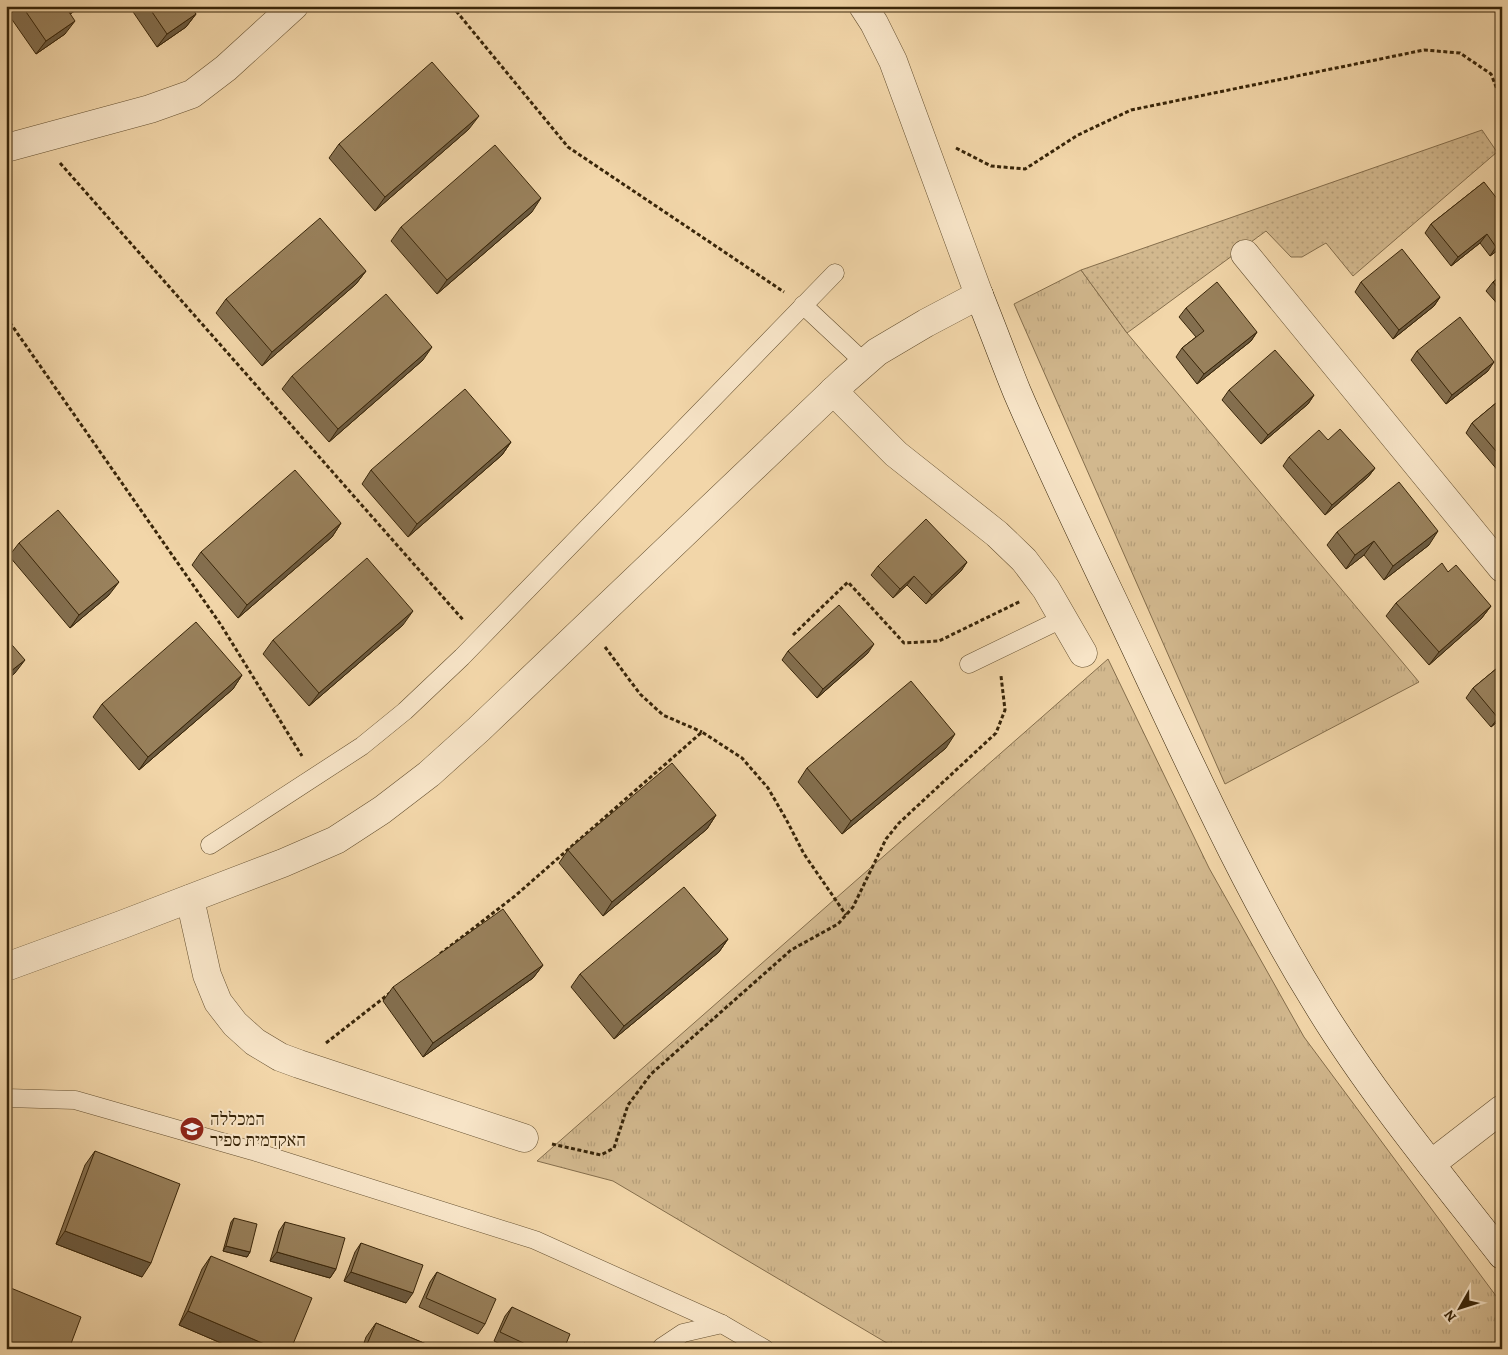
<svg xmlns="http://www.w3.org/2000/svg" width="1508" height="1355" font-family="Alegreya,'Frank Ruhl Libre',serif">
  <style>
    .grass { fill: url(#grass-tufts); stroke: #856e4c }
    .park { fill: url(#park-dots); stroke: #856e4c }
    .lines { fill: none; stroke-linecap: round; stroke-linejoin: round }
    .service-casing { stroke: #665131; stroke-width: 19 }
    .minor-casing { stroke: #665131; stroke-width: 29 }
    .tertiary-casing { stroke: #665131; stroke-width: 29 }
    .secondary-casing { stroke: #382509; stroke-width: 29 }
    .path { stroke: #382509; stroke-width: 3; stroke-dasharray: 4 2.5; stroke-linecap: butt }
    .service { stroke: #f7e4c7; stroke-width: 18 }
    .minor { stroke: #f7e4c7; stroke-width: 28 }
    .tertiary { stroke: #f7e4c7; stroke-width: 28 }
    .secondary { stroke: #f7e4c7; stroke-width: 28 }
    .wall { fill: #846f4f; stroke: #382509 }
    .shaded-wall { fill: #6b5a40; stroke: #382509 }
    .building { fill: #99815c; stroke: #382509 }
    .labels { text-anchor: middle; stroke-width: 4; stroke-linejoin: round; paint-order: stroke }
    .poi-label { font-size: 18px; fill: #382509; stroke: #f7e4c7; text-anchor: start }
  </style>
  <defs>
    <pattern id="grass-tufts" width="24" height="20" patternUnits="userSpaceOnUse" patternTransform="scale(1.25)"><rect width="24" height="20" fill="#d2b88e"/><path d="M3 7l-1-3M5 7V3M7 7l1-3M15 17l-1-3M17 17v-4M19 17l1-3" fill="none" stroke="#b59e79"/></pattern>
    <pattern id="park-dots" width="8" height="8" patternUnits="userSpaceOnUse" patternTransform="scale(1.25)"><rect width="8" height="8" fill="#d2b88e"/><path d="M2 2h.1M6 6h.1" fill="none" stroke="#b59e79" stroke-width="1.8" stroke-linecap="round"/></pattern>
  </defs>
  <rect width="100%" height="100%" fill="#f2d6a9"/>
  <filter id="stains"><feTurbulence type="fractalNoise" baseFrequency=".004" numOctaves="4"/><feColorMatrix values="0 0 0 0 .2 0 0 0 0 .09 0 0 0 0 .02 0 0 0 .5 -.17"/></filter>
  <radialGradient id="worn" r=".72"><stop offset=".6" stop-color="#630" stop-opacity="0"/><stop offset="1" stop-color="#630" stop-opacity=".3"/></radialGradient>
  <!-- grass -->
  <g class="grass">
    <path d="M1081,270L1127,333L1419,682L1225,784L1014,304Z"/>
    <path d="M1108,659L1209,868L1304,1037L1502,1304V1349H897L613,1181L537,1161Z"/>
  </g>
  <!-- park -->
  <path class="park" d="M1482,130L1497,152L1353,276L1326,243L1302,257H1291L1266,231L1127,333L1081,270Z"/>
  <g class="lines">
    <defs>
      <g id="service">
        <path d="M803,305L865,363"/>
        <path d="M969,664L1064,618"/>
        <path d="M210,845L362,746L405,711L462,657L835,273"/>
        <path d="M6,1098L75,1100L253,1151L535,1240L722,1324L765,1349"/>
        <path d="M661,1349L662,1347L683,1333L722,1324"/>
      </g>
      <g id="minor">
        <path d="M6,148L150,109L192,94L226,68L294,6"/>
        <path d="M1245,254L1502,568"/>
        <path d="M833,391L896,454L997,534L1024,560L1046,589L1083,653"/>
        <path d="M190,899L207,975L218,1002L235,1024L255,1042L280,1057L299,1064L524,1138"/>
        <path d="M6,967L121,925L283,863L336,840L382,810L429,774L479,729L845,380L877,352L926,323L979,295"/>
        <path d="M1431,1164L1502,1109"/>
      </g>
      <path id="tertiary" d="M863,6L874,23L893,61L979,295"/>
      <path id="secondary" d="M979,295C992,327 1004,360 1017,392C1057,485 1102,576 1145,668C1198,781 1250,895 1316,1002C1370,1091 1438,1173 1502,1255"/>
    </defs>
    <!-- service casing -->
    <use href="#service" class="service-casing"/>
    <!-- minor casing -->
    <use href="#minor" class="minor-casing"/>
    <!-- tertiary casing -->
    <use href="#tertiary" class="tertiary-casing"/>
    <!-- secondary casing -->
    <use href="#secondary" class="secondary-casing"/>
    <!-- path -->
    <g class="path">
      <path d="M452,6L568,147L784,292"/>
      <path d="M956,148L991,166L1025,169L1078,135L1131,110L1424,50L1460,53L1491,74L1502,102"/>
      <path d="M60,163L464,621"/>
      <path d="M6,317L221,625L302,756"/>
      <path d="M793,635L848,582L904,643L939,641L1021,601"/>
      <path d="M605,647L640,694L663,715L702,732"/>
      <path d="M440,954L515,896L702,732L742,758L768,788L786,819L804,854L846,915"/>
      <path d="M326,1043L390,993"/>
      <path d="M552,1144L601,1155L614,1148L628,1105L651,1074L791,950L838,924L853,907L886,839L899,823L996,733L1005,710L1001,676"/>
    </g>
    <!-- service -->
    <use href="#service" class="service"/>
    <!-- minor -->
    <use href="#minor" class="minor"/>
    <!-- tertiary -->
    <use href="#tertiary" class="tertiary"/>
    <!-- secondary -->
    <use href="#secondary" class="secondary"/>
  </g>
  <!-- wall -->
  <g class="wall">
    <path d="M6,6H78L76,10L70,14L65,34L36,54L6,11Z"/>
    <path d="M129,6H193L191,7L196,14L186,27L157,47Z"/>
    <path d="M469,129L375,211L329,158L339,144Z"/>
    <path d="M1484,182L1502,247L1490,256L1480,243L1451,266L1425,233L1431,224Z"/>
    <path d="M532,212L437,294L391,241L401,227Z"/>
    <path d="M366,271L356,284L262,366L216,313L226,299Z"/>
    <path d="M1502,275V309L1486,291L1493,282Z"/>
    <path d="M1361,282L1440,297L1434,306L1393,339L1355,292Z"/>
    <path d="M1186,308L1257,332L1251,341L1197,384L1176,357L1182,348L1196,337L1179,317Z"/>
    <path d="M1417,351L1488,371L1446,404L1411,360Z"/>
    <path d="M423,360L329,442L282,389L292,376Z"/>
    <path d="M1229,390L1314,395L1308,404L1261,444L1222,400Z"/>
    <path d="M1502,398V471L1500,473L1466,433L1472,423Z"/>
    <path d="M1328,440L1375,468L1368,477L1325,515L1283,466L1289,457Z"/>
    <path d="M511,442L502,455L408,537L362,484L371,470Z"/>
    <path d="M341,523L332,537L238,618L192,565L201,552Z"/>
    <path d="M1337,532L1429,545L1384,580L1364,555L1346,569L1327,545Z"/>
    <path d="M19,543L109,595L70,628L9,556Z"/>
    <path d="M967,562L961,571L926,604L907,585L893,598L871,575L878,566Z"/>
    <path d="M1448,572L1491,606L1481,619L1429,665L1386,616L1396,603Z"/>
    <path d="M403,625L309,706L263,654L273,640Z"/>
    <path d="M788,651L868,653L817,698L782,660Z"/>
    <path d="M1502,664V718L1491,727L1466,698L1473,688Z"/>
    <path d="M242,675L233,689L139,770L93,717L102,704Z"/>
    <path d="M946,748L842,834L798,782L807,768Z"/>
    <path d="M716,815L707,829L603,916L559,863L568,850Z"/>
    <path d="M728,939L719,952L614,1039L571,987L580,974Z"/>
    <path d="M543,965L533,978L423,1057L383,1001L393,987Z"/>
    <path d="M95,1151L142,1277L56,1244L85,1165Z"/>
    <path d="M234,1218L250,1252L247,1257L223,1251L231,1222Z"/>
    <path d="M285,1222L336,1269L330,1278L270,1261L279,1231Z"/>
    <path d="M361,1243L406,1303L344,1281L355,1252Z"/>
    <path d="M211,1256L291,1349H235L179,1325L202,1269Z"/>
    <path d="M437,1272L485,1324L478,1334L419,1307L430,1282Z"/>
    <path d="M512,1307L564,1349H510L494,1341L505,1316Z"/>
    <path d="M376,1323L438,1349H362L366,1337Z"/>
  </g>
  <!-- shaded-wall -->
  <g class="shaded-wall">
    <path d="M71,6H78L76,10L57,23L67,9Z"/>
    <path d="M196,14L186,27L157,47L167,34Z"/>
    <path d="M75,21L65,34L36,54L46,41Z"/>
    <path d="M479,116L469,129L375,211L385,197Z"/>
    <path d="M541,198L532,212L437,294L447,280Z"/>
    <path d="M1487,234L1480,243L1451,266L1458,257Z"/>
    <path d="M1502,243V247L1490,256L1496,247Z"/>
    <path d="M366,271L356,284L262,366L272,352Z"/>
    <path d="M1440,297L1434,306L1393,339L1399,330Z"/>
    <path d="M1257,332L1251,341L1197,384L1204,374Z"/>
    <path d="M432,347L423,360L329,442L338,429Z"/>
    <path d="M1494,362L1488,371L1446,404L1452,395Z"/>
    <path d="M1314,395L1308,404L1261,444L1268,435Z"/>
    <path d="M511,442L502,455L408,537L417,524Z"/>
    <path d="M1375,468L1368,477L1325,515L1332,505Z"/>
    <path d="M341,523L332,537L238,618L247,605Z"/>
    <path d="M1438,531L1429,545L1384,580L1393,566Z"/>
    <path d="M1374,541L1364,555L1346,569L1355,555Z"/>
    <path d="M967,562L961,571L926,604L932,595Z"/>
    <path d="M914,576L907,585L893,598L900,589Z"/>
    <path d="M119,582L109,595L70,628L79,615Z"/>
    <path d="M1491,606L1481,619L1429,665L1439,652Z"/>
    <path d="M413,611L403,625L309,706L319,693Z"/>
    <path d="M874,644L868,653L817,698L823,689Z"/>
    <path d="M25,660L15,673L6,681V675Z"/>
    <path d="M242,675L233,689L139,770L148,757Z"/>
    <path d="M1502,714V718L1491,727L1498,718Z"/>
    <path d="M955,734L946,748L842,834L851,821Z"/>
    <path d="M716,815L707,829L603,916L612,902Z"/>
    <path d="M728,939L719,952L614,1039L624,1026Z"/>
    <path d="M543,965L533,978L423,1057L433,1043Z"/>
    <path d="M65,1231L151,1263L142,1277L56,1244Z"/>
    <path d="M226,1246L250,1252L247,1257L223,1251Z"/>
    <path d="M277,1252L336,1269L330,1278L270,1261Z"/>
    <path d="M351,1272L413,1293L406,1303L344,1281Z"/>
    <path d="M188,1311L276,1349H235L179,1325Z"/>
  </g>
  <!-- building -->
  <g class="building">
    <path d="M22,6H71L67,9L75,21L46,41Z"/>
    <path d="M148,6H190L196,14L167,34Z"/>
    <path d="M432,62L479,116L385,197L339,144Z"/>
    <path d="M495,145L541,198L447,280L401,227Z"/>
    <path d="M1484,182L1502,205V243L1496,247L1487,234L1458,257L1431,224Z"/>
    <path d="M320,218L366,271L272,352L226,299Z"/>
    <path d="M1402,249L1440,297L1399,330L1361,282Z"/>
    <path d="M1502,275V293L1493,282Z"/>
    <path d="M1217,282L1257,332L1204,374L1182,348L1204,331L1186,308Z"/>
    <path d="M386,294L432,347L338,429L292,376Z"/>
    <path d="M1460,317L1494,362L1452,395L1417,351Z"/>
    <path d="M1275,350L1314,395L1268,435L1229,390Z"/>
    <path d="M465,389L511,442L417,524L371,470Z"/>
    <path d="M1502,398V458L1472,423Z"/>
    <path d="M1340,429L1375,468L1332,505L1289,457L1319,430L1328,440Z"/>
    <path d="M295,470L341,523L247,605L201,552Z"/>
    <path d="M1399,482L1438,531L1393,566L1374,541L1355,555L1337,532Z"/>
    <path d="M58,510L119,582L79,615L19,543Z"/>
    <path d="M926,519L967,562L932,595L914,576L900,589L878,566Z"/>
    <path d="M367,558L413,611L319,693L273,640Z"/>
    <path d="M1442,563L1448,572L1456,565L1491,606L1439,652L1396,603Z"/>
    <path d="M839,605L874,644L823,689L788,651Z"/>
    <path d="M196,622L242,675L148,757L102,704Z"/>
    <path d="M6,638L25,660L6,675Z"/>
    <path d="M1502,664V714L1498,718L1473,688Z"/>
    <path d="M911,681L955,734L851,821L807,768Z"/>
    <path d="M672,763L716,815L612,902L568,850Z"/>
    <path d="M684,887L728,939L624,1026L580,974Z"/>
    <path d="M503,909L543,965L433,1043L393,987Z"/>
    <path d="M95,1151L180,1184L151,1263L65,1231Z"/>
    <path d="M234,1218L257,1224L250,1252L226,1246Z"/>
    <path d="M285,1222L345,1238L336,1269L277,1252Z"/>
    <path d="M361,1243L423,1265L413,1293L351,1272Z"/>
    <path d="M211,1256L312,1298L291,1349H276L188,1311Z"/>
    <path d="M437,1272L496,1299L485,1324L426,1298Z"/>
    <path d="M6,1286L81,1317L69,1349H6Z"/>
    <path d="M512,1307L570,1334L564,1349H536L500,1332Z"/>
    <path d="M376,1323L438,1349H365Z"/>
    <path d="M584,1343L593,1349H580Z"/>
  </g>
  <!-- icons -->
  <defs>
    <symbol id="university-disc" viewBox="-11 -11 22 22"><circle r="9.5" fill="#8f2418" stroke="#f7e4c7"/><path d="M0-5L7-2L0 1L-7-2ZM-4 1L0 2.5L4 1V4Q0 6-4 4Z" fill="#fff"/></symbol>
  </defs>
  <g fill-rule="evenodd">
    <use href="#university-disc" x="178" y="1115" width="28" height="28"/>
  </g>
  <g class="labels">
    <!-- poi labels -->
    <g class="poi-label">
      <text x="210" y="1125">המכללה<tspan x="210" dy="21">האקדמית ספיר</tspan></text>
    </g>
  </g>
  <!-- margin -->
  <rect width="1508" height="1355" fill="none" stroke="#f2d6a9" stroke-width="25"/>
  <rect x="8" y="8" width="1493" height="1340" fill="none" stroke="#382509" stroke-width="2.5"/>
  <rect x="12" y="12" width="1483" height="1330" fill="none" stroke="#382509"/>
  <!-- north arrow -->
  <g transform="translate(1460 1308) rotate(231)" stroke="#f7e4c7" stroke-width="4" paint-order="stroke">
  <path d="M0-4L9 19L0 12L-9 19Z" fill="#382509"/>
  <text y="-8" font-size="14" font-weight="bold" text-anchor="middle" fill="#382509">N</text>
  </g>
  <rect width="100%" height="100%" filter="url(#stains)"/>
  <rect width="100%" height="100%" fill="url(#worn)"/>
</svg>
